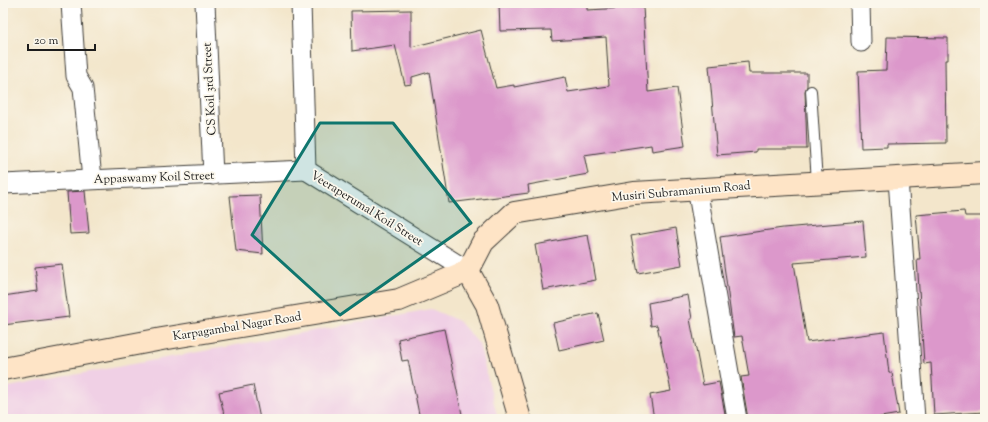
<svg xmlns="http://www.w3.org/2000/svg" width="988" height="422" font-family="'Sorts Mill Goudy',serif">
  <style>
    .built { fill: #f0d0e5 }
    .building { fill: #dc98cb }
    .lines { fill: none; stroke-linecap: round; stroke-linejoin: round }
    .service-casing { stroke: #3c3a36; stroke-width: 12 }
    .minor-casing { stroke: #3c3a36; stroke-width: 21 }
    .secondary-casing { stroke: #3c3a36; stroke-width: 24 }
    .service { stroke: #fff; stroke-width: 10 }
    .minor { stroke: #fff; stroke-width: 19 }
    .secondary { stroke: #fee4c6; stroke-width: 22 }
    .marked { fill: #0f766e; fill-opacity: 0.2; stroke: #0f766e; stroke-width: 3; stroke-linejoin: round }
    .labels { text-anchor: middle; stroke-width: 3.5; stroke-linejoin: round; paint-order: stroke }
    .street-label { font-size: 12px; fill: #1c1c1c; stroke: #fbf7ec }
  </style>
  <rect width="100%" height="100%" fill="#fbf7ec"/>
  <filter id="ink" filterUnits="userSpaceOnUse"><feTurbulence type="fractalNoise" baseFrequency=".025" numOctaves="2"/><feDisplacementMap in="SourceGraphic" scale="8" xChannelSelector="R" yChannelSelector="G"/><feConvolveMatrix kernelMatrix="1 2 1 2 8 2 1 2 1" color-interpolation-filters="sRGB"/></filter>
  <filter id="wash" filterUnits="userSpaceOnUse"><feTurbulence type="fractalNoise" baseFrequency=".012" numOctaves="4" result="noise"/><feDisplacementMap in="SourceGraphic" scale="16" xChannelSelector="R" yChannelSelector="G"/><feGaussianBlur stdDeviation="0.9" result="paint"/><feColorMatrix in="noise" values="0 0 0 0 0 0 0 0 0 0 0 0 0 0 0 0 0 1.4 0 .05"/><feComposite in="paint" operator="in"/></filter>
  <g filter="url(#wash)">
    <rect width="100%" height="100%" fill="#f3e6cb"/>
    <!-- built -->
    <path class="built" d="M431,309L459,321L479,344L498,419H3V388Z"/>
    <g id="blocks">
      <!-- building -->
      <g class="building">
        <path d="M499,3H587V10L643,7L648,92L677,88L685,146L652,151L651,145L584,155L588,174L528,185L529,193L449,203L429,72L412,77V84L405,85L395,45L352,51L351,11L411,10V47L481,30L496,88L514,85V87L565,77L568,92L609,86L606,37L552,41L551,30L500,31Z"/>
        <path d="M887,37L948,38V60H945L946,143L887,144V147L861,148L858,71L886,70Z"/>
        <path d="M748,62L749,73H807V86L805,91L807,149H756V152L717,155L709,66Z"/>
        <path d="M85,191L89,233L70,234L67,192Z"/>
        <path d="M260,195L263,254L236,251L230,196Z"/>
        <path d="M964,211L965,216H985V412L934,415L931,363L924,364L917,259H920L916,215Z"/>
        <path d="M863,221L866,257L794,263L807,342L884,332L889,373H892L899,414L869,419H748L741,377L749,376L742,336L734,337L720,237L783,228Z"/>
        <path d="M676,228L682,265L638,273L631,236Z"/>
        <path d="M588,235L596,280L543,290L535,245Z"/>
        <path d="M62,264L69,317L3,325V296L38,291L35,267Z"/>
        <path d="M688,295L692,319H690L703,385L719,382L726,419H654L650,395L671,391L657,325L651,326L648,303Z"/>
        <path d="M598,313L604,340L559,350L553,323Z"/>
        <path d="M444,329L463,419H420L408,360L402,361L398,339Z"/>
        <path d="M253,385L260,419H225L219,392Z"/>
      </g>
    </g>
  </g>
  <g filter="url(#ink)">
    <use href="#blocks" fill-opacity="0" stroke="#3c3a36" stroke-width="1"/>
    <g class="lines">
      <defs>
        <path id="service" d="M811,91L817,182"/>
        <g id="minor">
          <path d="M71,3L76,76L83,88L92,179"/>
          <path d="M205,3L213,175"/>
          <path d="M301,3L306,170"/>
          <path d="M860,3L861,42"/>
          <path d="M306,170L468,271"/>
          <path d="M898,179L915,419"/>
          <path d="M3,184L306,170"/>
          <path d="M697,188L737,419"/>
        </g>
        <g id="secondary">
          <path d="M468,271L483,242L514,213L634,193L985,173"/>
          <path d="M468,271L487,305L520,419"/>
          <path d="M3,369L162,339L399,300L468,271"/>
        </g>
      </defs>
      <!-- service casing -->
      <use href="#service" class="service-casing"/>
      <!-- minor casing -->
      <use href="#minor" class="minor-casing"/>
      <!-- secondary casing -->
      <use href="#secondary" class="secondary-casing"/>
      <!-- service -->
      <use href="#service" class="service"/>
      <!-- minor -->
      <use href="#minor" class="minor"/>
      <!-- secondary -->
      <use href="#secondary" class="secondary"/>
    </g>
  </g>
  <!-- marked area -->
  <path class="marked" d="M320,123H393L471,223L340,315L252,235Z"/>
  <g class="labels">
    <!-- street labels -->
    <g class="street-label">
      <text transform="translate(209 89) rotate(-93)" y="4">CS Koil 3rd Street</text>
      <text transform="translate(154 177) rotate(-2)" y="4">Appaswamy Koil Street</text>
      <text transform="translate(681 191) rotate(-5)" y="4">Musiri Subramanium Road</text>
      <text transform="translate(367 208) rotate(32)" y="4">Veeraperumal Koil Street</text>
      <text transform="translate(237 326) rotate(-9)" y="4">Karpagambal Nagar Road</text>
    </g>
  </g>
  <!-- margin -->
  <rect width="988" height="422" fill="none" stroke="#fbf7ec" stroke-width="16"/>
  <!-- scale -->
  <path d="M28 44v6h67v-6" fill="none" stroke="#1c1c1c" stroke-width="2"/>
  <text x="34" y="44" font-size="12" fill="#1c1c1c" stroke="#fbf7ec" stroke-width="3" paint-order="stroke">20 m</text>
</svg>
